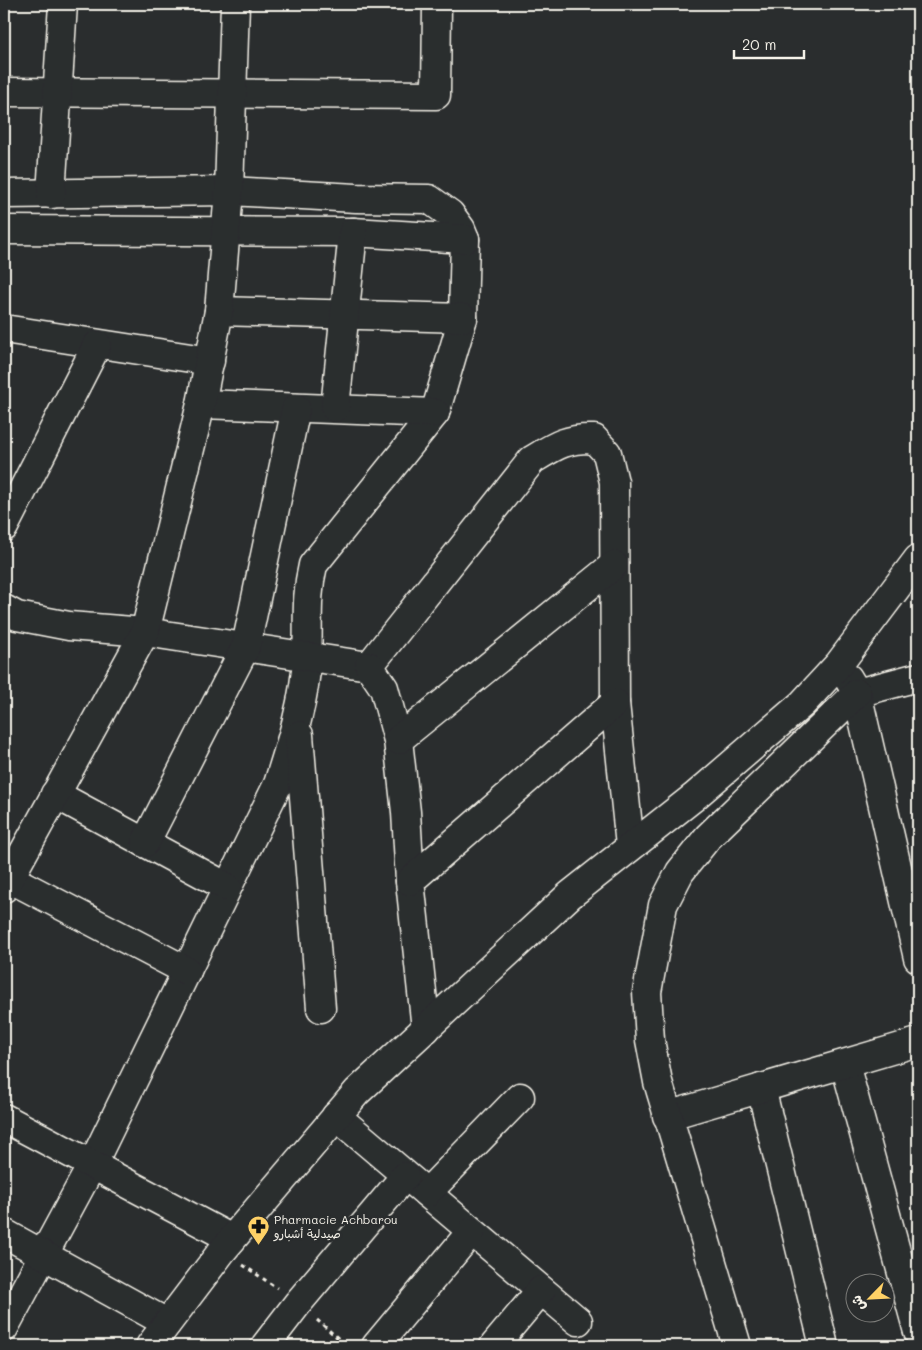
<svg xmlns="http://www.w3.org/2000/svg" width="922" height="1350" font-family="Mali,'Playpen Sans Arabic',sans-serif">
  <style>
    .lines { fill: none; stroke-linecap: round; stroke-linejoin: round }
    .street-casing { stroke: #f4f1e8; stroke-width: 31 }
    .path { stroke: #f4f1e8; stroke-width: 3; stroke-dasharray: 4 4; stroke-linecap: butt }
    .street { stroke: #2a2d2e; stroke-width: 28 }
    .labels { text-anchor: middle; stroke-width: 5; stroke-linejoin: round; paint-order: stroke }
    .poi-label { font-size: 12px; fill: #f4f1e8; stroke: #2a2d2e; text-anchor: start }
  </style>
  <rect width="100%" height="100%" fill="#2a2d2e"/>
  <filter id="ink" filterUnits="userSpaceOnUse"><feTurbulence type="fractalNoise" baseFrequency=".02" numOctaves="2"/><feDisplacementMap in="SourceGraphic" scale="10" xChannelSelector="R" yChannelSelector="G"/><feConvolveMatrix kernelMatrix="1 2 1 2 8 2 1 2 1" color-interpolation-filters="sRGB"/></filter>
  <g filter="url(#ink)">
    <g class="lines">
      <defs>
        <g id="street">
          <path d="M4,92L436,95L437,4"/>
          <path d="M4,194L229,191L356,198L429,199L450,214L461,229L465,239L463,318L435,413L313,565C305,598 309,624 307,657C305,700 291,743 278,784L92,1165L4,1328"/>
          <path d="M51,194L63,4"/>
          <path d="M4,230L353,232L465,239"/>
          <path d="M219,311L463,318"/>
          <path d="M4,329L210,361"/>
          <path d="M201,404L435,413"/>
          <path d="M335,408L353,232"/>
          <path d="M4,527L97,345"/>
          <path d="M4,609L17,616L69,626L145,632L369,666L532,460C555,446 566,438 594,439L607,453L614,482L615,703L630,846"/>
          <path d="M369,666L384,688L398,740L406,812L410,881L426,1029"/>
          <path d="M848,678L857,693L918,677"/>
          <path d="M857,693L918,958"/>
          <path d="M299,735L321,1008"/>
          <path d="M398,740L614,565"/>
          <path d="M55,794L227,887"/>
          <path d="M145,843L246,646L296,408"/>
          <path d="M9,878L187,971"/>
          <path d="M410,881L615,703"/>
          <path d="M4,888L145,632L201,404L219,311L229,191L235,4"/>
          <path d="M845,1064L918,1332"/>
          <path d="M761,1088L824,1346"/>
          <path d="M336,1116L578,1321"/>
          <path d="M667,1116L918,1042"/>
          <path d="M4,1118L232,1239"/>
          <path d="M427,1193L520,1097"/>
          <path d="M4,1233L167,1323"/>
          <path d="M150,1346L222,1251L357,1092L570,895L694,797L802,704L839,664L918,559"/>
          <path d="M265,1346L298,1303L405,1176"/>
          <path d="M376,1346L471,1232"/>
          <path d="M494,1346L541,1290"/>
          <path d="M737,1346L658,1082L650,1040L647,992L663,905L680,872L708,837L857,693"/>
        </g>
      </defs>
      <!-- street casing -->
      <use href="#street" class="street-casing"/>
      <!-- path -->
      <g class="path">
        <path d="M243,1265L277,1288"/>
        <path d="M317,1320L347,1346"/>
      </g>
      <!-- street -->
      <use href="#street" class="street"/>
    </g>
  </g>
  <!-- icons -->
  <defs>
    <symbol id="pharmacy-pin" viewBox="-11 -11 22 30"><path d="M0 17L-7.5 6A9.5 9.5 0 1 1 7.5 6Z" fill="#ffd166" stroke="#2a2d2e"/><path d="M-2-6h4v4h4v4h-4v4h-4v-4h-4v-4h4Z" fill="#111"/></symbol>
  </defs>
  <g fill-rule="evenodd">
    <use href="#pharmacy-pin" x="246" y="1214" width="25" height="34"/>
  </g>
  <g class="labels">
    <!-- poi labels -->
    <g class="poi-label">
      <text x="274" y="1224">Pharmacie Achbarou<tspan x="274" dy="14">صيدلية أشبارو</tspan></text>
    </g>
  </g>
  <!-- margin -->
  <rect width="922" height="1350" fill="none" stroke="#2a2d2e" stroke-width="20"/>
  <rect x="10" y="10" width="902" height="1330" fill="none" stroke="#f4f1e8" stroke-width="2" filter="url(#ink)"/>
  <!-- north arrow -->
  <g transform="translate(870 1298) rotate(246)"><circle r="24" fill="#2a2d2e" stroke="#7b7b78"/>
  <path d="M0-4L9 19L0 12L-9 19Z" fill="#ffd166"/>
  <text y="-8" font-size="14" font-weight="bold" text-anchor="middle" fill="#f4f1e8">ش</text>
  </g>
  <!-- scale -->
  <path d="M734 50v8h70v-8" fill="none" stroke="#f4f1e8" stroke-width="2.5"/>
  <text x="742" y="50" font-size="15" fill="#f4f1e8" stroke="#2a2d2e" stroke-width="4" paint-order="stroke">20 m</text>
</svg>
